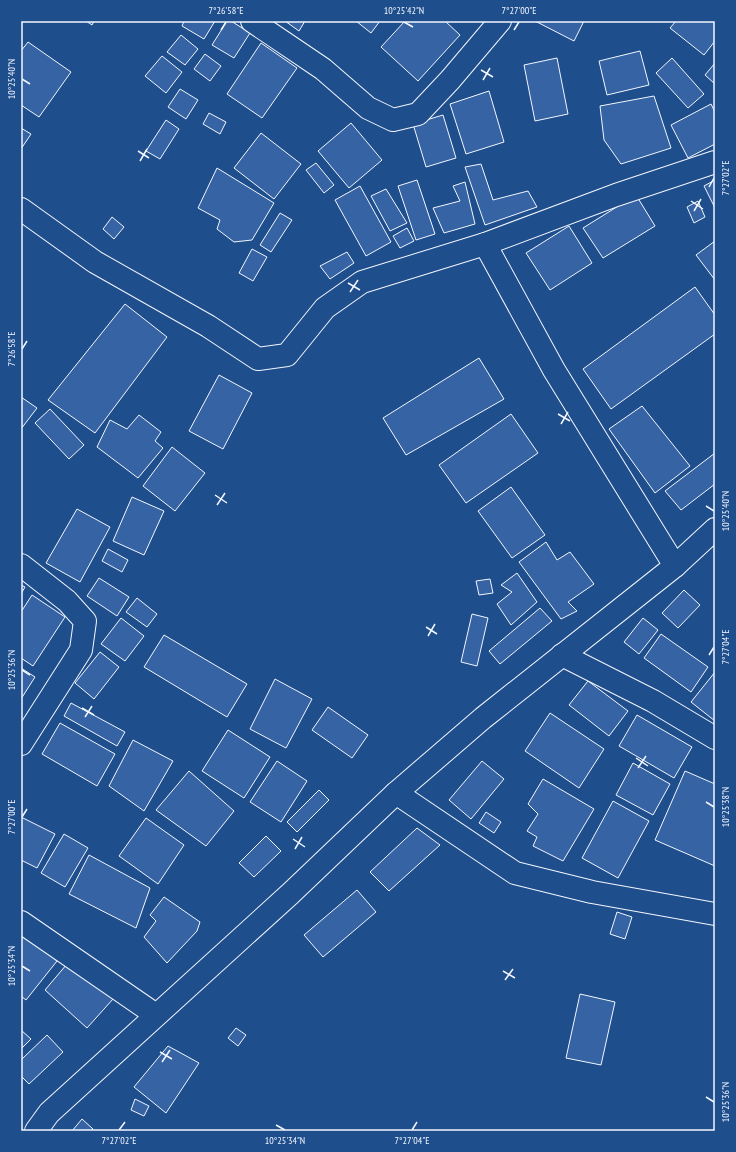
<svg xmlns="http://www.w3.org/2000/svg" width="736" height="1152" font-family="'PT Sans Narrow',sans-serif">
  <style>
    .building { fill: #3563a3; stroke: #f2f6ff }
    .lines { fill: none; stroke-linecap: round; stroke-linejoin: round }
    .minor-casing { stroke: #f2f6ff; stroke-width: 24 }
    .minor { stroke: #1f4e8c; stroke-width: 22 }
    .ticks { fill: none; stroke: #f2f6ff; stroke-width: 1.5 }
    .neatline { fill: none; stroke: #f2f6ff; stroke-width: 1.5 }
    .ticks-label { font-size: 10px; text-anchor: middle; fill: #f2f6ff }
  </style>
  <rect width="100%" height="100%" fill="#1f4e8c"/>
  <!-- building -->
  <g class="building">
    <path d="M86,21H94L92,25Z"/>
    <path d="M184,21H215L204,39L182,26Z"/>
    <path d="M227,21H231L250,33L234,58L212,45Z"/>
    <path d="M285,21H305L299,31Z"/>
    <path d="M356,21H380L371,33Z"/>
    <path d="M405,21H445L460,35L418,81L381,47Z"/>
    <path d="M535,21H584L574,41Z"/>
    <path d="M676,21H715V41L704,55L670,28Z"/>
    <path d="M181,35L198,49L185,65L167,52Z"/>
    <path d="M28,42L71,72L39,117L21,105V51Z"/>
    <path d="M261,43L297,68L262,118L227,94Z"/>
    <path d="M640,51L649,85L607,95L599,61Z"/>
    <path d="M205,54L221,66L210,81L194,69Z"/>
    <path d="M162,56L182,72L166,93L145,76Z"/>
    <path d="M557,58L568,114L535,121L524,65Z"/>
    <path d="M672,58L704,94L688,108L656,73Z"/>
    <path d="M715,63V84L705,75Z"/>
    <path d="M180,89L198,100L186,119L168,107Z"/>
    <path d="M489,91L504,142L466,154L450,104Z"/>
    <path d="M654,96L671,148L621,164L604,140L600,106Z"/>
    <path d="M711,104L715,112V144L688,158L671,125Z"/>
    <path d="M209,113L226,122L220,134L203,124Z"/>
    <path d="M443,115L456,158L426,167L413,124Z"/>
    <path d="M166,120L179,129L160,159L146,151Z"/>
    <path d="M351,123L382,160L349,188L318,151Z"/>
    <path d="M21,128L31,134L21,149Z"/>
    <path d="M261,133L301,164L274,199L234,168Z"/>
    <path d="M316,163L334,185L324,193L306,170Z"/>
    <path d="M481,164L493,200L528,191L537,207L485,225L465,167Z"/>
    <path d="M217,168L274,203L252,240L234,242L217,229L220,220L198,208Z"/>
    <path d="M417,180L435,234L416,240L398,186Z"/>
    <path d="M715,180V208L704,186Z"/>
    <path d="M465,182L475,224L444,233L433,208L460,201L453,186Z"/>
    <path d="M360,186L391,242L366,256L335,200Z"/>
    <path d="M386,189L407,223L390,231L371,196Z"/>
    <path d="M636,195L655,226L603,258L583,228Z"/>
    <path d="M698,201L705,217L694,223L687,207Z"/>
    <path d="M280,213L292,220L271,252L260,245Z"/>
    <path d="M112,217L124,227L114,239L103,229Z"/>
    <path d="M569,226L592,263L550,290L526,253Z"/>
    <path d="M407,228L414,241L400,248L393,236Z"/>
    <path d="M715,241V280L696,255Z"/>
    <path d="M252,249L267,257L253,281L239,273Z"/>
    <path d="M347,252L354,263L330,279L320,266Z"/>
    <path d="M695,287L715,315V334L611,409L583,369Z"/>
    <path d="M125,304L167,337L95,433L48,400Z"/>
    <path d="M479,358L504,399L406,455L383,418Z"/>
    <path d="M219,375L252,393L223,449L189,431Z"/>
    <path d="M21,397L37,408L21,429Z"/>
    <path d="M642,406L690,466L655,493L609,429Z"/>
    <path d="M50,409L84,445L69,459L35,423Z"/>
    <path d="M511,414L538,453L466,503L439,465Z"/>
    <path d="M139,415L161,432L155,441L163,448L138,478L97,447L110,420L127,429Z"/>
    <path d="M172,447L205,473L175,511L143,486Z"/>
    <path d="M715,453V484L681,510L665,491Z"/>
    <path d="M511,487L545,535L512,558L478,511Z"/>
    <path d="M132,497L164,511L144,555L113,541Z"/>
    <path d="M77,509L110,527L80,582L46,563Z"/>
    <path d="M546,542L557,560L570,552L594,584L568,602L577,611L561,619L519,562Z"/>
    <path d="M108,549L128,560L122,572L102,561Z"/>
    <path d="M517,573L537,602L511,625L497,604L512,592L501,585Z"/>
    <path d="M99,578L129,597L117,616L87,596Z"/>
    <path d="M490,579L493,593L479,595L476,581Z"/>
    <path d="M21,585L25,587L21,594Z"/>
    <path d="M684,590L700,605L678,628L662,613Z"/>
    <path d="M32,595L65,617L33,666L21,658V612Z"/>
    <path d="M137,598L157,614L147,627L126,612Z"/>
    <path d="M540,608L552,621L500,664L489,651Z"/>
    <path d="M472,614L488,618L477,666L461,662Z"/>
    <path d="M121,618L144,636L125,661L101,644Z"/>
    <path d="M643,618L658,630L639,654L624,642Z"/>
    <path d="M661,634L708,667L691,692L644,658Z"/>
    <path d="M164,635L247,684L227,717L144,667Z"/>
    <path d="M100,652L119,667L94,699L75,683Z"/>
    <path d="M21,668L35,677L21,699Z"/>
    <path d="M715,672V721L691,702Z"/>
    <path d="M275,679L312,699L286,748L250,729Z"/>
    <path d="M588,681L628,711L609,736L569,705Z"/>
    <path d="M71,703L125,732L117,746L64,716Z"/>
    <path d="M328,707L368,735L352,758L312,730Z"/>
    <path d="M550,713L604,749L579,788L525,751Z"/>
    <path d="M637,715L692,747L674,778L619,746Z"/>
    <path d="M60,723L115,754L97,786L42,754Z"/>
    <path d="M228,730L270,757L244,798L202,771Z"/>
    <path d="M133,740L173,761L144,811L109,786Z"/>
    <path d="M277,761L307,781L281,822L250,802Z"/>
    <path d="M482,761L504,779L471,819L449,800Z"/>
    <path d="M633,763L670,784L653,815L616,795Z"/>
    <path d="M189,771L234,811L206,846L156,810Z"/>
    <path d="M685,771L715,784V866L655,840Z"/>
    <path d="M543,779L594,809L563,861L533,846L537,837L527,831L538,814L528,804Z"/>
    <path d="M319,790L329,800L297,832L287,822Z"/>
    <path d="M613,801L649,821L618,878L582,858Z"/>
    <path d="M486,812L501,822L494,833L479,823Z"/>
    <path d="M21,817L55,834L37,868L21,860Z"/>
    <path d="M146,818L184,845L158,884L119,856Z"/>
    <path d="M417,828L440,845L389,891L370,872Z"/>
    <path d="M64,834L88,848L65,887L41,873Z"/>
    <path d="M266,836L281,851L254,877L239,863Z"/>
    <path d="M89,855L150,888L136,928L69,894Z"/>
    <path d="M357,890L376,912L323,957L304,935Z"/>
    <path d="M164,897L200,922L197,931L167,963L144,937L156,921L150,915Z"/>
    <path d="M617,912L632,917L625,939L610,934Z"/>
    <path d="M21,932L57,961L26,1000L21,996Z"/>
    <path d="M67,964L113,999L87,1028L45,990Z"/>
    <path d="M580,994L615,1002L601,1065L566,1058Z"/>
    <path d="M236,1028L246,1035L238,1046L228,1038Z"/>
    <path d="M21,1030L31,1039L21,1049Z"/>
    <path d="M47,1035L63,1052L29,1084L21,1076V1060Z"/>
    <path d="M168,1046L199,1063L166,1113L134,1087Z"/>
    <path d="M135,1099L149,1106L144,1116L131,1110Z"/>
    <path d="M82,1119L93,1129L91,1131H72Z"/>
  </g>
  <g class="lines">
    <defs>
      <g id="minor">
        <path d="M252,21L323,69L368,108L393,120L418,114L450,80L500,21"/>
        <path d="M21,209L95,262L208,326L258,359L287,355L325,308L362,282L485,244L616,195L715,162"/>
        <path d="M485,244L554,370L675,566"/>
        <path d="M21,565L67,601L85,621L81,650L21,744"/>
        <path d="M562,655L653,701L715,738"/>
        <path d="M396,793L515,873L592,892L715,914"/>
        <path d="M21,922L156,1015"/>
        <path d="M36,1131L49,1113L290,894L396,793L483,718L675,566L715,529"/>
      </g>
    </defs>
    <!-- minor casing -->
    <use href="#minor" class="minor-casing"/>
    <!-- minor -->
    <use href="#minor" class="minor"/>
  </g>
  <!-- ticks -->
  <path class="ticks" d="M404,22L413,27M221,30L226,22M514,30L519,22M481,70L493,77M22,79L30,84M483,80L490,68M138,151L149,158M140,161L147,149M709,187L714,178M691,201L703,209M694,211L701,199M348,283L360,290M350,292L358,280M22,349L27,341M558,414L570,421M561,424L568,412M215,495L227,503M217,505L225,493M706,506L714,511M426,627L437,634M428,636L435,624M709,655L714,647M22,670L30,675M82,708L94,715M85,717L92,706M636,758L648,766M638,768L646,756M706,802L714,807M22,817L27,809M293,839L305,847M295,849L302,837M22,966L30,971M503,971L515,978M505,980L513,969M160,1052L172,1059M162,1062L170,1050M706,1097L714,1102M276,1125L285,1130M119,1130L125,1122M412,1130L417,1122"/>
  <!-- border -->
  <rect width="736" height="1152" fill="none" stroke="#1f4e8c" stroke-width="44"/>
  <rect x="22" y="22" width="692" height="1108" class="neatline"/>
  <g class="ticks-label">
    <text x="226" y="14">7°26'58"E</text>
    <text x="404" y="14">10°25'42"N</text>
    <text x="519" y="14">7°27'00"E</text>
    <text transform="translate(11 79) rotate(-90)" y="4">10°25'40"N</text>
    <text transform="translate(725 178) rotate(-90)" y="4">7°27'02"E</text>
    <text transform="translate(11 349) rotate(-90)" y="4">7°26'58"E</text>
    <text transform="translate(725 511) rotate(-90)" y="4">10°25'40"N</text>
    <text transform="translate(725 647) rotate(-90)" y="4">7°27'04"E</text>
    <text transform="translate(11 670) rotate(-90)" y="4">10°25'36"N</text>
    <text transform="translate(725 807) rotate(-90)" y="4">10°25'38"N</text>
    <text transform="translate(11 817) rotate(-90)" y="4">7°27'00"E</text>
    <text transform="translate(11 966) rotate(-90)" y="4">10°25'34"N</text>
    <text transform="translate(725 1102) rotate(-90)" y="4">10°25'36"N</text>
    <text x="119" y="1144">7°27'02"E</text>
    <text x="285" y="1144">10°25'34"N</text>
    <text x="412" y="1144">7°27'04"E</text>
  </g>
</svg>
